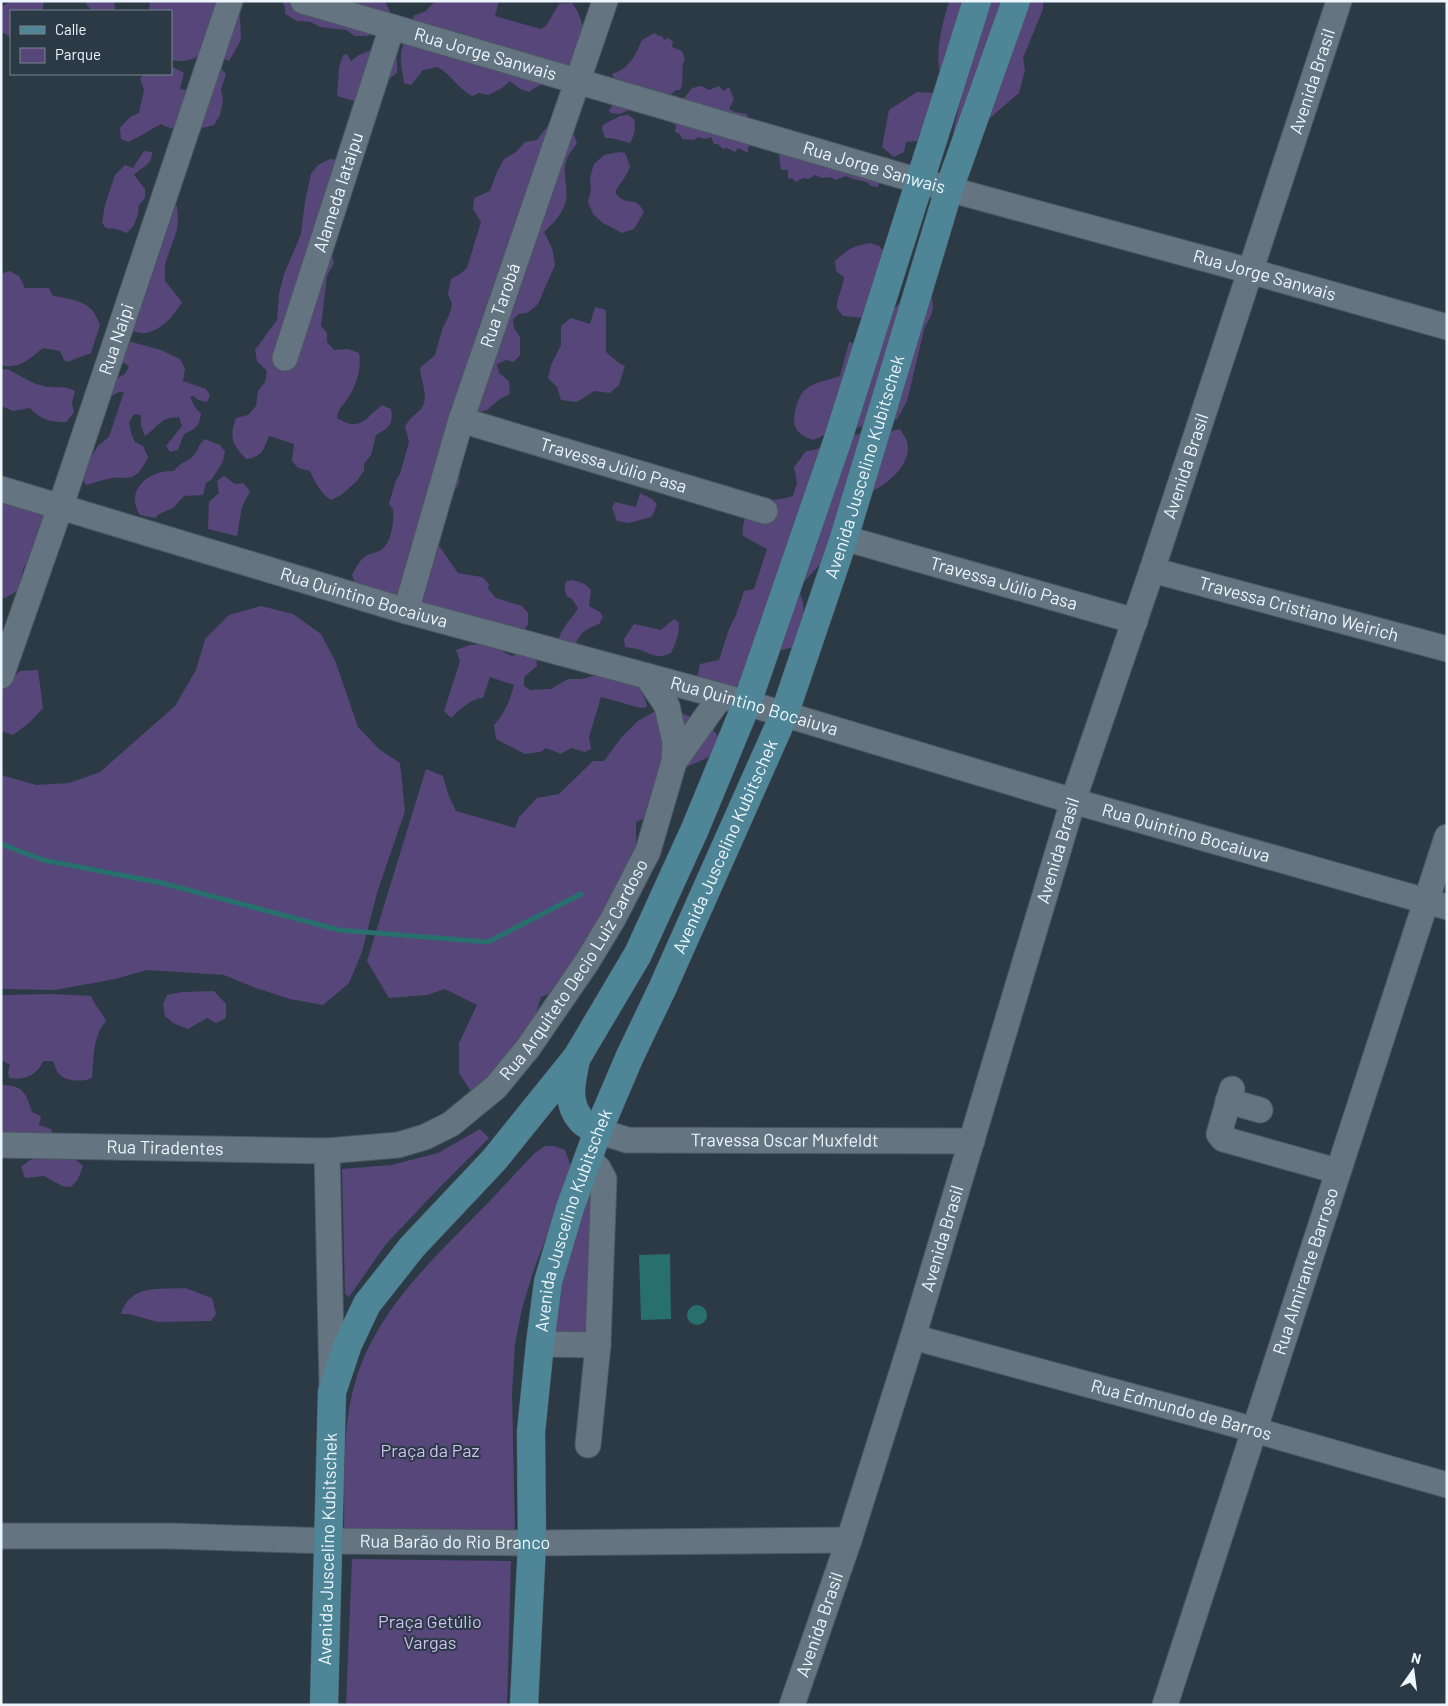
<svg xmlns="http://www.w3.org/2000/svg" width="1448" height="1706" font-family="Barlow,sans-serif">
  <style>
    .green { fill: #574679 }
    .water { fill: #27706d }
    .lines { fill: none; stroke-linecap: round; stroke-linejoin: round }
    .stream { stroke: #27706d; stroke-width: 5 }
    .minor-casing { stroke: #4c5862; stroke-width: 27 }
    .major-casing { stroke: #4c5862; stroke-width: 29 }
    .minor { stroke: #657481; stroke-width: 25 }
    .major { stroke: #4e8597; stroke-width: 28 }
    .labels { text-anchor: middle; stroke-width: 4; stroke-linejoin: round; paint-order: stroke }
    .street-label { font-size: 18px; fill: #edf6fd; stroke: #2c3a46 }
    .park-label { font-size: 18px; fill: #cebff2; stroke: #2c3a46 }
  </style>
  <rect width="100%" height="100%" fill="#2c3a46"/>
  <!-- green -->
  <g class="green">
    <path d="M10,1H44L42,11H11V37L1,32V7Z"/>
    <path d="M84,1H114L115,7L114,11H92Z"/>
    <path d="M150,1H222L234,7L240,16L241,40L229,61L216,55L209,47C196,59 189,63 171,60V11H149Z"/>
    <path d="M281,1H385L391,14L368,36H355L346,30L320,27L311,22L297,21L285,14V6Z"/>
    <path d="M435,1H499L495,16L541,29L546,26L559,4L572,3L578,12L583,26L572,64C556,69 554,78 542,84C537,87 534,88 529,92L520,89L510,81L502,88L488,95L479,93L472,96C458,88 451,75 438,67L423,70L411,85L404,83C403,74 400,63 401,54C403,39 414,32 413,16L426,11Z"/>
    <path d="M949,1H1043V9L1023,58L1025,70L1019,93L967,138L953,133L962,93L963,79L940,76C935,50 942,26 949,1Z"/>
    <path d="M654,33L659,36H662L664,40L668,38L673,42L672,47L682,51L685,59C679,70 686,80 680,90H676L669,96L635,107L620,114L611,113L609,111C617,99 618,87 612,74C630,68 635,56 642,40Z"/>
    <path d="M375,46L394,49C398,57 397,64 397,73L362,98L354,101L337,96L339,68L343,55L347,54L351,61L359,55L371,50Z"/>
    <path d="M171,66L184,73L180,89L189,91L218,66L226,74L221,89L223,101L220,115L214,125C197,130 177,133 161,124L129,142L121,139L120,128L130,117L139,113L144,90L140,79L143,74H171Z"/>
    <path d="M702,86L709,90L719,86L723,91L729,87L734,99L729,109L735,112L747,114L751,127L759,143L748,147V153L738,148L735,152L727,148L723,149L718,144H714L711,137L705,139L698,137L694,140L682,139L680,134L675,132L676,125L670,122V116L692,88Z"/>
    <path d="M917,92L935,93L918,141L906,142L904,152L894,157L882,147L889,110Z"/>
    <path d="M628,115L634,119C636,129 635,134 630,143L611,138H605L602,128L603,125L620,116Z"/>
    <path d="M561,120L570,124L577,143C572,150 565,158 565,168C564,180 569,191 565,204C562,214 552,225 544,232L552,248L555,265L538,304L527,313L519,314L513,319L514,328L520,337V355L514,362L506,360L497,364L499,373L509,381L510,394L500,399L487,410L474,413L461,452L459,483L452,495L437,543L458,573L482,577L489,584L488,589L496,598L522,606L528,613V624L522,634L356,586L352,575C357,566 360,558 370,554C373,553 378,552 381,550C392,543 394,520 393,509L389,504L396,480L400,474L409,442L405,426C409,420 413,416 419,411C431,400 421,382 420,368L435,355L442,330L450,313L452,304L448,294L451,279L460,274L467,268L481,222L473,209L474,198L490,191L497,172L504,159L515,153L525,142L537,140L549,124Z"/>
    <path d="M802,136H812L820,141L880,181L878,187C869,187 870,183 863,181C856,180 852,179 846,176L835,180L831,177L822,178L815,175L809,179L803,178L796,182L793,179L788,178V170H781L779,154Z"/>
    <path d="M144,151L152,152C152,166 142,166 134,175L145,189V198L139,205L138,214L134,225L127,233L116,229L106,228L102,223L105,205L115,175L125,165L133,168Z"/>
    <path d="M619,152L625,153L630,166C627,176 620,183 615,192C617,195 619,198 622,199C632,205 635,196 644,212L634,229L622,233L603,223L593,214L588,202L591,190L590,177L594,164L604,155Z"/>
    <path d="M330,159L340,160L329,245L334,263L327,276L321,326L327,333V342L334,350L348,349L359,353C362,368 356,386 348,398C342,407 339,407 337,418C361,433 365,418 382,405L391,409C394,425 388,428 376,435L371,455L364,464V471L356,482L341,495L331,500C321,494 315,482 310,471L298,468L292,461L294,444L269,436C264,449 262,457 246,459C232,444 229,438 236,418L248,415L256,406L258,391L265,382L267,371L257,361L255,350L277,320L279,294L284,274L301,234L305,202L311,174L318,165Z"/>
    <path d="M167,202L177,206L178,217L177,230L165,264V281L182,302C174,315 162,330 146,333C139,334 130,330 123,328Z"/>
    <path d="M870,243L879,246L884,252L866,318L843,316L837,308C837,295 843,289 844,277L836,271L835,261C848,249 853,246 870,243Z"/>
    <path d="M9,271L19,276L25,288H49L53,296C66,298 83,300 92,310C95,314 98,320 100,325L91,353L67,362L64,360L60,351L43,348C30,358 19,370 1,365V274Z"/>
    <path d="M928,289C935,303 935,312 925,326L907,401L897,419L883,427L868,425L845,431L856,435L864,432L875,435L900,429C902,433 905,436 906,439C914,458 895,478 880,487C875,490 868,492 862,494L822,562L802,584L800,594L803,602L804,620L801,645L778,651L756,653L747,660L744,682L736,686L730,694L697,678L700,664L719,660L729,629L736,615L744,591L754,589L767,549L743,536C742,528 743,524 746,516C757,495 775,503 793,496L797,483L794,467L806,451C822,450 823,446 833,434L825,435L813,440C805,437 798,434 795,426C792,416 798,395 806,389C815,382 829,380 840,376L849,342L856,344L889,309L896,307L904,297Z"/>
    <path d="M595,307L606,310V352L619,363L625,366L619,385L610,393L594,391L577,402L561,400L557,387L548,378L551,365L561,345V326L571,318L590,324Z"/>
    <path d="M132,342L161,350L180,359L185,369L183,381L206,389L210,395L207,402L198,400L194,396L190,397L195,407L201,414C199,426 196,429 184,434L178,450L170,452L166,446L182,426L179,417C158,418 160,426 145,436L141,426V415L134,414L129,422L131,433L135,442L143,446L148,457C143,467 138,478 125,478C121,478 117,477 113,478C103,479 95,483 85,485L83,476L86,465L98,446L109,437L124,392H119L110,397L101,396L116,379L125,374L129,367L125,363L115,365L123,343Z"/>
    <path d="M7,369C19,374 28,382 40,385C54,390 62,384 75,391L72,403L74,412L66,422C51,422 40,420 30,408L13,411L1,406V370Z"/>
    <path d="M205,439L220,445L225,452L223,461L217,471L212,479L206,483L203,495L184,496L173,508L159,514L155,518L140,515C124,490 149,470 174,471C181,461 186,463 193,456C198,451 198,445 205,439Z"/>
    <path d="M224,476L235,484L243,483L250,491L242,507L237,536L208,529L209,502L219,493L217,481Z"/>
    <path d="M640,493L652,499L657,504L654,512L651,517L629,523L617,521L612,508L615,502L636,507Z"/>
    <path d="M8,498L52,514L23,569L19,590L5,598H1V502Z"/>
    <path d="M573,580L585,584L591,590L589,606L600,612L603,617L599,624C586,629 578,633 575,648L564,644L559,638C563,625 572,619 578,608L572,599L567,596C565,591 563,586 567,581Z"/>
    <path d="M261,606L293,614L321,634L336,663L358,727L380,750L400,763L405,811L377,893L362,952L349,983L323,1005L290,999L256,988L224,975L147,970L115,979L55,990L1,989V775L36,785L69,783L100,772L175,706L196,670L205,639L229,615Z"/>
    <path d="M674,619L679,623C679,635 676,643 671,653C656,660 653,654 640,650C636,648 630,648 625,647L624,639L634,624L661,630Z"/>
    <path d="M492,642L505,653L512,656L525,650L536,652L537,666L524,677V686L530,690L551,689L568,679H582L600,674L636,680C639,689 646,698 647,707L641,708L601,697L589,737L591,749L585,752L571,748L561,754L546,748L540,752L525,754L496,739L494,725C505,713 510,700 514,685L490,677L483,698C473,697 458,711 451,718L444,711L460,661L456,650L469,645L486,644Z"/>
    <path d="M38,670L43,708L29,723L13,735L1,731V688L20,671Z"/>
    <path d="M657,710L677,712L708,722L723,744L707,758L686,767L654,814L636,822V851L570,985L541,997L535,1017L476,1099L459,1073V1043L477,1005L445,989L427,995L389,998L367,961L426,769L443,776L448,794L456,811L515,828L519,817L537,798L559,794L593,761H604L621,738L638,721Z"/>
    <path d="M214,991L226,1004V1018L216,1023L207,1018L188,1029L173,1023L165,1016L163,1004L167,995L182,992Z"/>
    <path d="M53,994L91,996C95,1006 102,1012 106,1021C92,1038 94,1058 92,1078C83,1082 65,1082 58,1073C56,1070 55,1065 53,1061H43C38,1075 24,1081 9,1078L8,1072L10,1065L1,1060V995Z"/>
    <path d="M1,1085C23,1085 26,1093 32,1112L41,1116L39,1125L51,1129L57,1146L37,1156L19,1159L1,1158Z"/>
    <path d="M480,1129L489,1138L440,1187L386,1244L349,1297L345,1294L342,1169L391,1165L438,1153Z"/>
    <path d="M545,1146H554L565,1150L572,1169L533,1272L522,1309L515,1344L512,1393L515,1535L344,1534C345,1484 341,1431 355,1383C375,1313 429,1263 478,1213C498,1193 516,1172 536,1152Z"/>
    <path d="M59,1152L71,1156L83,1166L78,1179L71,1187L62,1186L44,1176L25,1178L21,1167L30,1160Z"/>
    <path d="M593,1185L589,1338L548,1337L554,1282Z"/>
    <path d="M185,1288L212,1298L216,1314L211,1321L158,1322L129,1314H121C131,1283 159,1290 185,1288Z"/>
    <path d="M352,1559L511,1561L507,1705H346Z"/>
  </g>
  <!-- water -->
  <g class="water">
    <path d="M670,1254L671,1319L641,1320L639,1255Z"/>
    <circle cx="697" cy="1315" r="10"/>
  </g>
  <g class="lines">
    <!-- stream -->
    <path class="stream" d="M1,844L43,860L162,883L339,930L488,942L581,894"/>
    <defs>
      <g id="minor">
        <path id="s1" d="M303,1L919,181L1250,271L1447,327"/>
        <path id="s2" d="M285,358L392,27"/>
        <path id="s3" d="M461,420L765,511"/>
        <path id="s4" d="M1,489L406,611L747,703L1073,801L1447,907"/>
        <path id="s5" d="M844,538L1135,621"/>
        <path id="s6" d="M1152,570L1447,649"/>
        <path id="s7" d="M406,611L461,420L605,1"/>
        <path id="s8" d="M1,676L60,508L230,1"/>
        <path d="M674,762L721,696"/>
        <path d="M1232,1089L1219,1134L1223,1139L1337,1171"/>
        <path d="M1228,1101L1260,1110"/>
        <path id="s9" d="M598,1131L627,1140L972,1141"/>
        <path id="s10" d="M1,1145L327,1151L398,1145L425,1137L451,1124L496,1087L528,1048L587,962L613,919L648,851L674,762L675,742L667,706L647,676"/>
        <path d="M327,1151L332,1386"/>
        <path id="s11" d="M913,1337L1230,1423L1447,1485"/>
        <path d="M540,1344L598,1345L604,1179L598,1168L588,1159"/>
        <path d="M588,1445L598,1345"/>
        <path id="s12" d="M1,1536H171L329,1541L532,1543L849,1540"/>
        <path id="s13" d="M792,1705L849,1540L913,1337L1073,801L1152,570L1339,1"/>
        <path id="s14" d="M1165,1705L1447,837"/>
      </g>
      <g id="major">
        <path d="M576,1059C572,1080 565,1102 581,1120C585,1125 593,1128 598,1131"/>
        <path id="s15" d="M324,1705L332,1392L348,1344L367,1304L412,1247L494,1160L577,1057L638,954L695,829L747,703L837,442L977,1"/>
        <path id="s16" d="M524,1705L532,1543L531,1432L540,1344L548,1282L570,1208L598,1131L630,1056L663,987L784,715L844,538L949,189L1016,1"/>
      </g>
    </defs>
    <!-- minor casing -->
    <use href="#minor" class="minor-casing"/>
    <!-- major casing -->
    <use href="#major" class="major-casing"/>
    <!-- minor -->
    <use href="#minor" class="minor"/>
    <!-- major -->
    <use href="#major" class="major"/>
  </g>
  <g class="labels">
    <!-- street labels -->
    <g class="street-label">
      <text dy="6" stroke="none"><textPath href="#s1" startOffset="190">Rua Jorge Sanwais</textPath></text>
      <text dy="6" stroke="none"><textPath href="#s13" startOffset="1705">Avenida Brasil</textPath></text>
      <text dy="6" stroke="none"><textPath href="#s1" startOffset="595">Rua Jorge Sanwais</textPath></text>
      <text dy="6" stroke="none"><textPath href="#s2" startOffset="174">Alameda Iataipu</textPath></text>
      <text dy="6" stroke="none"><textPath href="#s1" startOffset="1000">Rua Jorge Sanwais</textPath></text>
      <text dy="6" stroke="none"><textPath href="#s7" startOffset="320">Rua Tarobá</textPath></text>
      <text dy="6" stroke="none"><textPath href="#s8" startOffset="356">Rua Naipi</textPath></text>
      <text dy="6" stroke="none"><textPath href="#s3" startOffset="159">Travessa Júlio Pasa</textPath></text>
      <text dy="6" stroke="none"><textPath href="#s13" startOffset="1300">Avenida Brasil</textPath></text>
      <text dy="6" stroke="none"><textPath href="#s16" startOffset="1300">Avenida Juscelino Kubitschek</textPath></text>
      <text dy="6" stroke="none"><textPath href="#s5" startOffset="166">Travessa Júlio Pasa</textPath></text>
      <text dy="6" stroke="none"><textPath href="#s4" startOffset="379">Rua Quintino Bocaiuva</textPath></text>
      <text dy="6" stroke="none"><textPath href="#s6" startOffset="152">Travessa Cristiano Weirich</textPath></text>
      <text dy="6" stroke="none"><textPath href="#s4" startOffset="784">Rua Quintino Bocaiuva</textPath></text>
      <text dy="6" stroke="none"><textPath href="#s4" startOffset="1234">Rua Quintino Bocaiuva</textPath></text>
      <text dy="6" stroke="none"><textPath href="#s16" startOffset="895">Avenida Juscelino Kubitschek</textPath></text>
      <text dy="6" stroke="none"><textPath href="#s13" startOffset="895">Avenida Brasil</textPath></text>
      <text dy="6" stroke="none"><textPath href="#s10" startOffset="654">Rua Arquiteto Decio Luiz Cardoso</textPath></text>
      <text dy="6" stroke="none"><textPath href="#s9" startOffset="188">Travessa Oscar Muxfeldt</textPath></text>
      <text dy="6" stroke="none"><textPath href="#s10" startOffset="164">Rua Tiradentes</textPath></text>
      <text dy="6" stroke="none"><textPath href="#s16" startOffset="490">Avenida Juscelino Kubitschek</textPath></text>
      <text dy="6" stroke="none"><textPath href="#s13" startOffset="490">Avenida Brasil</textPath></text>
      <text dy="6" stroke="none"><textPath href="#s14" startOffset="456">Rua Almirante Barroso</textPath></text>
      <text dy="6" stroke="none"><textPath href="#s11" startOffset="278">Rua Edmundo de Barros</textPath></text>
      <text dy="6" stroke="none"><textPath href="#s12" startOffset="454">Rua Barão do Rio Branco</textPath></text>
      <text dy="6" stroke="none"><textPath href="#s15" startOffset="156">Avenida Juscelino Kubitschek</textPath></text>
      <text dy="6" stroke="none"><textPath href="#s13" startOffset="85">Avenida Brasil</textPath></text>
    </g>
    <!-- park labels -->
    <g class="park-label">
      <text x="430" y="1457">Praça da Paz</text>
      <text x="430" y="1628">Praça Getúlio<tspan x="430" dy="21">Vargas</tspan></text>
    </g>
  </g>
  <!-- border -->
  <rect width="1448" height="1706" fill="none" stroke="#edf6fd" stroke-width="5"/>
  <!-- legend -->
  <rect x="10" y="10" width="162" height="65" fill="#2c3a46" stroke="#79858f"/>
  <rect x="20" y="26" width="25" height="8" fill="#4e8597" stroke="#79858f"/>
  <text x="55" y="35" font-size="15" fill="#edf6fd">Calle</text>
  <rect x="20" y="48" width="25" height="15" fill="#574679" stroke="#79858f"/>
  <text x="55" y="60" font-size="15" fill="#edf6fd">Parque</text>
  <!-- north arrow -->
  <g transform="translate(1413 1671) rotate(14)" stroke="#2c3a46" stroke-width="4" paint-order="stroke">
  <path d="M0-4L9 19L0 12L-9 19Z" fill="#edf6fd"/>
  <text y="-8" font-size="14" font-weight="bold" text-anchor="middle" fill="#edf6fd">N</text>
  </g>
</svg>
